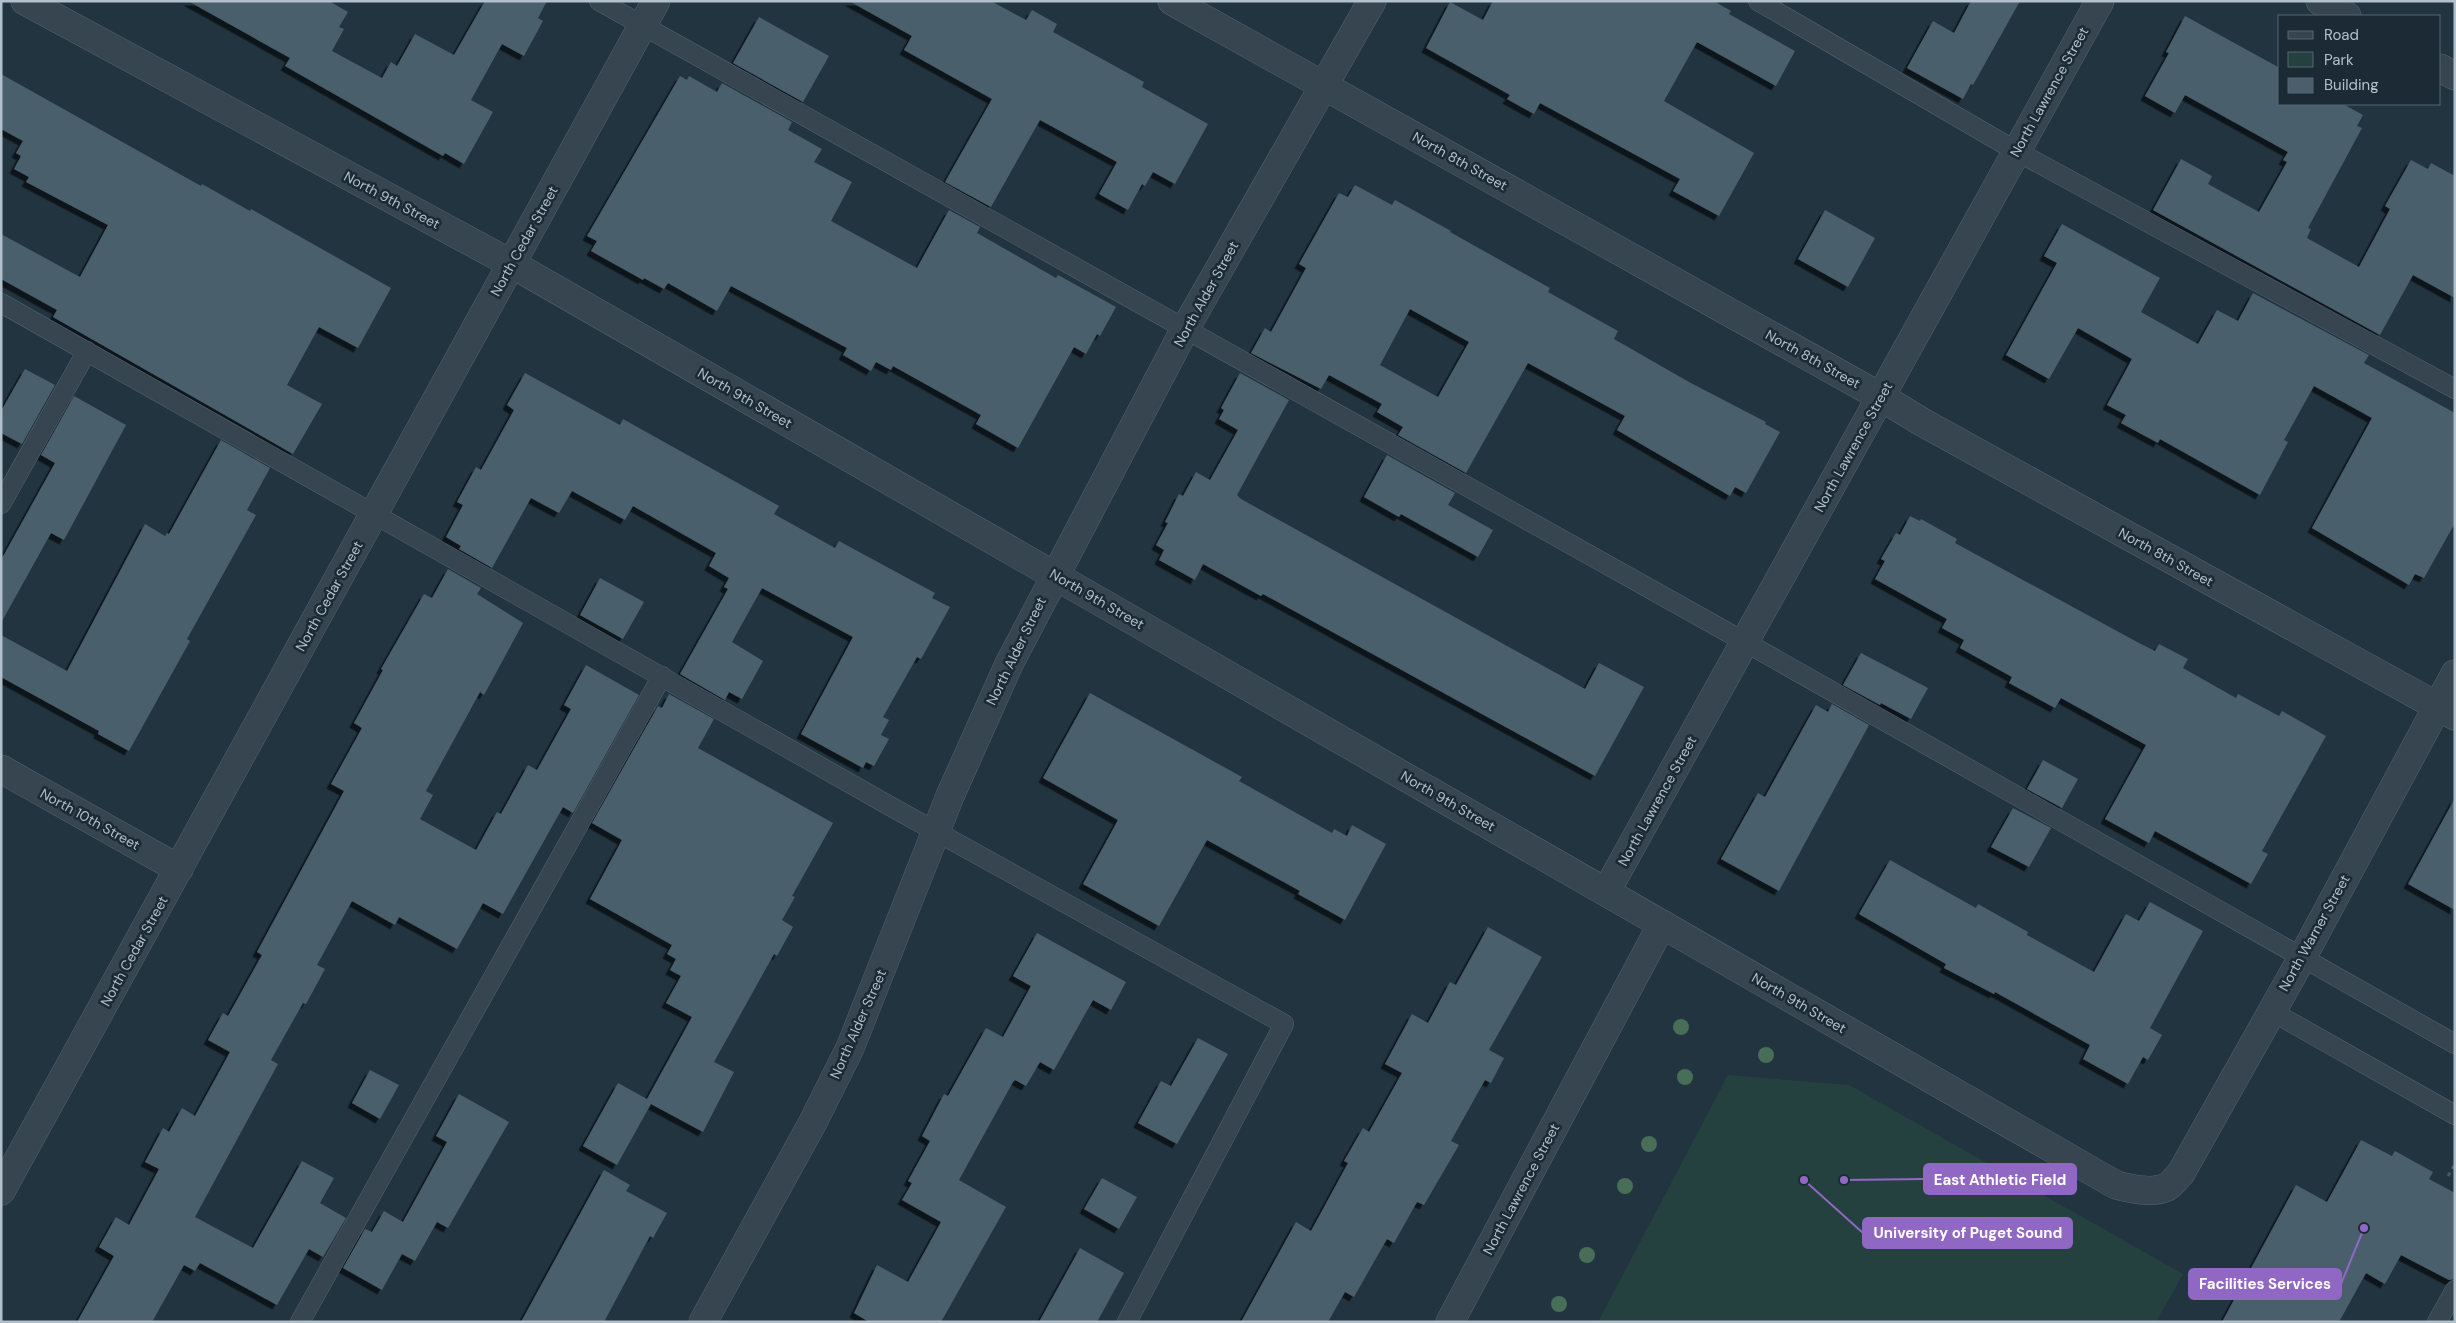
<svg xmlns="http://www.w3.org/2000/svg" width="2456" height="1323" font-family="'DM Sans',sans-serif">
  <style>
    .green { fill: #24413f }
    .building { fill: #4a5e6c; fill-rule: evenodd; filter: url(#shadow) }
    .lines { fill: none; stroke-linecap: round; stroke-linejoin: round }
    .service-casing { stroke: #54636e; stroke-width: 20 }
    .minor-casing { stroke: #54636e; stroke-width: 29 }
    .tertiary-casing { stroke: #54636e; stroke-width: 29 }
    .path { stroke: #425d5b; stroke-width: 3; stroke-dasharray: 4 4; stroke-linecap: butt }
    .service { stroke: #364550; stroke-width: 19 }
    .minor { stroke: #364550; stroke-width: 28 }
    .tertiary { stroke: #364550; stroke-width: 28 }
    .tree { fill: #486e57 }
    .labels { text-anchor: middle; stroke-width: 5; stroke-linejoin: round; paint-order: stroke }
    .street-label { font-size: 14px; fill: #b2c0cb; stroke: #1b2a35 }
    .leader { fill: none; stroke: #9167c4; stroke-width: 2 }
    .callout-dot { fill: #9167c4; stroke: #1b2a35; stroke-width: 2 }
    .callout { fill: #9167c4; stroke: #9167c4; stroke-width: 2 }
    .callout-label { font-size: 15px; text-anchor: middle; font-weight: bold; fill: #fff }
  </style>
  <defs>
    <filter id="shadow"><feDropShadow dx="-4.5" dy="4.5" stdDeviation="0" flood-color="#0009"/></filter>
  </defs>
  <rect width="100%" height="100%" fill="#223440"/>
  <!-- green -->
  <path class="green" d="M1728,1075L1849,1085L2183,1274L2156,1322H1598Z"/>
  <!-- building -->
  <g class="building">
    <path d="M188,1H329L348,12L339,27L344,29L332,51L382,78L391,62L397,66L415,34L454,55L485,1H547L538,18L543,21L524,56L502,44L471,100L493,112L464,164L445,153L443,156L285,66L290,58Z"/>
    <path d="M849,1H991L1026,20L1032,10L1057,24L1053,32L1144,82L1142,87L1208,124L1175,184L1153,172L1145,186L1142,184L1128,210L1099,194L1117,162L1040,120L991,207L945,182L992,99L904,50L912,36Z"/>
    <path d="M1493,1H1714L1731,11L1729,14L1795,51L1776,86L1697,42L1664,101L1754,153L1719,216L1673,191L1680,179L1540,103L1534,114L1507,99L1510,95L1426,48L1450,2L1483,20Z"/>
    <path d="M1971,1H2020L1973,85L1971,84L1963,99L1907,68L1933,21L1954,33Z"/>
    <path d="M2185,16L2280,68V104H2343L2363,115L2357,126L2362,128L2308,228L2311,229L2307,238L2359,267L2390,209L2385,206L2411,160L2428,169L2431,163L2455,176V298L2413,275L2380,335L2153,210L2181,159L2212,176L2208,184L2259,212L2287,162L2283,160L2288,152L2185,95L2175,113L2145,96L2169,53L2166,52Z"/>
    <path d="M759,17L829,56L803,102L733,63Z"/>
    <path d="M1,74L201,186L202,184L250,211L251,209L391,288L358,348L319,327L287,385L322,404L293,454L53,317L57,310L1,279V234L80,277L108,225L26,182L29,177L14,169L21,156L16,153L23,141L1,129Z"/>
    <path d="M680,76L687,80L689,76L717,92L722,83L792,122L788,130L822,149L814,162L852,182L831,221L917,268L949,210L980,227L977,233L1056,278L1058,275L1116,307L1100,336L1097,334L1086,354L1074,347L1018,448L976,424L981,415L893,366L891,370L876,362L871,371L843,355L847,348L731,286L717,311L668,283L664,289L644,278L643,280L591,251L597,241L587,236Z"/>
    <path d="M1355,185L1392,205L1395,200L1451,231L1450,232L1550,288L1548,292L1618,331L1614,339L1689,382L1766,422L1765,424L1780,432L1746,493L1735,487L1730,496L1617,430L1625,416L1528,363L1466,473L1398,435L1403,427L1377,412L1382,404L1329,375L1321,389L1251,353L1265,328L1271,332L1306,268L1299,264L1339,193L1348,197ZM1410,309L1469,342L1438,397L1380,365Z"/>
    <path d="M1825,210L1875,238L1848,287L1798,259Z"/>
    <path d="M2062,224L2160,278L2141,312L2198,344L2217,310L2238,321L2253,293L2369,355L2364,363L2455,413V523L2424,578L2415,574L2409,585L2312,528L2372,418L2314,386L2284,440L2288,442L2260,495L2160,439L2158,443L2121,423L2126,415L2107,405L2132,359L2078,328L2049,379L2006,355L2057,263L2044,256Z"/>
    <path d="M25,369L55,385L22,444L1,433V411Z"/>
    <path d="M525,373L620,425L623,419L779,506L774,514L835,548L839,541L935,593L932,598L950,607L921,659L917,657L883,717L889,720L881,735L889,739L874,766L866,762L863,768L801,734L853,637L762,588L732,642L763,661L742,699L729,692L725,700L680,674L728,589L724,587L729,578L709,566L716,553L633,506L625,520L572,491L559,513L531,498L492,568L459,549L461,546L446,537L463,505L457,502L476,467L481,470L514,410L507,405Z"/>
    <path d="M1240,373L1289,400L1237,495L1241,499L1585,689L1599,663L1644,687L1595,776L1263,594L1261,596L1203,564L1195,580L1159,560L1164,550L1156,545L1168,523L1165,522L1179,494L1183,496L1196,472L1210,480L1238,430L1219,419L1224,410L1221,408Z"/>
    <path d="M74,396L126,425L64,540L51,533L1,623V560L55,463L41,455Z"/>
    <path d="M221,440L270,468L247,510L256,515L187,639L190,641L129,751L98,734L99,731L1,677V635L67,671L145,524L165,536L167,533L169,534Z"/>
    <path d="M1387,455L1455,493L1448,505L1493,530L1478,557L1401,514L1399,517L1364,497Z"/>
    <path d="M1910,516L1920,521L1921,519L1957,539L1955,543L2139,643L2155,651L2159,644L2188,659L2183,668L2236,698L2238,694L2279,716L2282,711L2326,736L2262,851L2268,854L2251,884L2155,831L2149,843L2105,819L2146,745L2061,698L2055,708L2009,683L2012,677L1960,648L1964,640L1942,628L1947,619L1875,579L1885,561L1881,559L1896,533L1900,535Z"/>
    <path d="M448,569L481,588L477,594L523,623L484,695L480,692L426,791L433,795L420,819L476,850L497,812L501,814L528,765L537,770L571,709L564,705L586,665L639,695L573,813L563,807L503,914L483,903L457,949L399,917L395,925L352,901L317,965L325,969L306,1004L303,1003L271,1060L278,1064L195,1217L253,1248L302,1161L334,1178L320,1203L346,1218L323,1257L309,1249L277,1305L200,1263L195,1271L184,1265L152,1322H77L114,1256L99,1247L116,1217L129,1225L159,1169L145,1162L163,1128L169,1132L182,1108L195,1116L230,1052L208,1040L223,1013L228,1016L262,955L257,952L344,791L331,784L362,728L354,723L383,670L381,669L424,594L432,598Z"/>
    <path d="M600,578L644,602L623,639L580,615Z"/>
    <path d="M1861,653L1928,688L1911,719L1881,703L1880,705L1843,685Z"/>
    <path d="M1090,693L1242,777L1239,781L1332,833L1334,829L1347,836L1352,825L1386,844L1345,920L1298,894L1300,891L1207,840L1159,926L1083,884L1118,820L1043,778Z"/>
    <path d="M669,694L714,719L698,748L833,823L792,896L795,897L782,920L793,927L777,956L774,954L714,1062L734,1072L703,1132L651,1104L617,1165L583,1146L618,1083L647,1099L692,1017L666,1003L681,976L670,970L676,959L667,954L672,945L590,899L622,840L592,823L658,706L662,708Z"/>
    <path d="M1832,704L1869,725L1779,891L1721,859L1758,793L1765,797L1816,705L1828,712Z"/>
    <path d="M2043,760L2078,779L2062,808L2027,789Z"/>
    <path d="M2455,798V910L2408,884Z"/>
    <path d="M2013,808L2051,828L2029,867L1991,847Z"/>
    <path d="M1890,860L1976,908L1978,904L2028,932L2027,935L2094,972L2126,914L2139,921L2150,902L2203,931L2150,1028L2162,1035L2148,1060L2143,1057L2128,1084L2083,1059L2090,1045L1995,992L1994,994L1944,968L1946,964L1859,914Z"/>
    <path d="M1488,927L1542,957L1489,1050L1504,1058L1491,1083L1485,1080L1451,1141L1459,1145L1424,1205L1417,1202L1394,1243L1387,1239L1354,1297L1345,1292L1328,1322H1241L1296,1222L1311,1231L1348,1163L1344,1161L1363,1128L1369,1132L1402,1073L1385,1064L1412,1014L1428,1023L1450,982L1456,985Z"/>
    <path d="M1037,933L1126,982L1111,1010L1093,1000L1054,1070L1040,1062L1026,1086L1015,1080L1013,1082L959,1180L1006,1207L941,1322H869L854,1313L877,1265L908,1282L941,1222L902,1200L912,1183L908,1181L930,1141L922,1136L944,1094L948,1096L986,1028L1003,1037L1031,986L1013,976Z"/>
    <path d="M1198,1038L1228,1054L1177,1144L1138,1123L1161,1081L1171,1086Z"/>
    <path d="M370,1070L399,1085L380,1119L352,1103Z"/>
    <path d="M459,1094L509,1122L448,1228L437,1222L415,1261L402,1254L382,1290L343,1268L365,1229L372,1232L384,1211L403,1222L447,1142L436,1136Z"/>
    <path d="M2361,1140L2392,1156L2395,1151L2433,1172L2429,1179L2455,1193V1279L2449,1280L2401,1255L2385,1284L2366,1273L2339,1322H2222L2296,1185L2327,1202Z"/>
    <path d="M604,1170L630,1185L626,1191L667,1213L653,1238L650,1236L604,1322H521Z"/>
    <path d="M1102,1178L1137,1197L1119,1229L1084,1209Z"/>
    <path d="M1080,1248L1124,1273L1097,1322H1039Z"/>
  </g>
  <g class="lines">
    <defs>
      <g id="service">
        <path d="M599,1L1745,642L2455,1044"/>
        <path d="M1758,1L2016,151L2455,389"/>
        <path d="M1,303L897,810L1284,1024L1127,1322"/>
        <path d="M1,504L87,351"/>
        <path d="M2271,1011L2455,1115"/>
        <path d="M300,1322L662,676"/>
        <path d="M2437,1322L2455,1290"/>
      </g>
      <g id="minor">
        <path d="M25,1L512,264L2116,1185C2131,1189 2152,1194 2167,1187C2172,1184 2177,1177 2181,1173L2302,958L2455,674"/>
        <path d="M1172,1L1881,397L1922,422L2455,716"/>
        <path d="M2320,1L2347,16"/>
        <path d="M2440,68L2455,76"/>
        <path d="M1,769L179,869"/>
        <path d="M1606,892L2100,1"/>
        <path d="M1,1191L656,1"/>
        <path d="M1450,1322L1662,924"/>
      </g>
      <path id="tertiary" d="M703,1322L813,1122L850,1048L950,796L1009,664L1185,329L1372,1"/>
    </defs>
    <!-- service casing -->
    <use href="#service" class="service-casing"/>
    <!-- minor casing -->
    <use href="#minor" class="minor-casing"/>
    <!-- tertiary casing -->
    <use href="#tertiary" class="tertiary-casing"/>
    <!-- path -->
    <path class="path" d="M2448,1176L2455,1164"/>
    <!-- service -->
    <use href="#service" class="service"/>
    <!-- minor -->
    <use href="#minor" class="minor"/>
    <!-- tertiary -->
    <use href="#tertiary" class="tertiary"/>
  </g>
  <!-- trees -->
  <g class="tree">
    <circle cx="1681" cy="1027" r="8"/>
    <circle cx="1766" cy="1055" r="8"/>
    <circle cx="1685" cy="1077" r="8"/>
    <circle cx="1649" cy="1144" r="8"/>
    <circle cx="1625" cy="1186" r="8"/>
    <circle cx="1587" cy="1255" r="8"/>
    <circle cx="1559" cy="1304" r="8"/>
  </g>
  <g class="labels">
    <!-- street labels -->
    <g class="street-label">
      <text transform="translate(2049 92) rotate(-61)" y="5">North Lawrence Street</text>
      <text transform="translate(1460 161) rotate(29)" y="5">North 8th Street</text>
      <text transform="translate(392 200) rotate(28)" y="5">North 9th Street</text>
      <text transform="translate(524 241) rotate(-61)" y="5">North Cedar Street</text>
      <text transform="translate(1206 294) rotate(-61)" y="5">North Alder Street</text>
      <text transform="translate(1813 359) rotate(29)" y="5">North 8th Street</text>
      <text transform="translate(745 398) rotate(30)" y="5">North 9th Street</text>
      <text transform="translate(1853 447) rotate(-61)" y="5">North Lawrence Street</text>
      <text transform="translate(2166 557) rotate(29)" y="5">North 8th Street</text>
      <text transform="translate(329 596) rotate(-61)" y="5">North Cedar Street</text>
      <text transform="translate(1097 599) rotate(30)" y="5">North 9th Street</text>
      <text transform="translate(1016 651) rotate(-64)" y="5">North Alder Street</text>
      <text transform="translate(1448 801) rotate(30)" y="5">North 9th Street</text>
      <text transform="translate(1657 801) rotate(-61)" y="5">North Lawrence Street</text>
      <text transform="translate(90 819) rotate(29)" y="5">North 10th Street</text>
      <text transform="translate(2314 933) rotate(-61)" y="5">North Warner Street</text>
      <text transform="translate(134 951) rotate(-61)" y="5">North Cedar Street</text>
      <text transform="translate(1799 1003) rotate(30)" y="5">North 9th Street</text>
      <text transform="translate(858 1024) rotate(-66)" y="5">North Alder Street</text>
      <text transform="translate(1521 1189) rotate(-62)" y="5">North Lawrence Street</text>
    </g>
  </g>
  <!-- callouts -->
  <path class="leader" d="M1844 1180L1924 1179M1804 1180L1863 1233M2364 1228L2341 1284"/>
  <g class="callout-dot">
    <circle cx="1844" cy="1180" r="5"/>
    <circle cx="1804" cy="1180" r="5"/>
    <circle cx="2364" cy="1228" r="5"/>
  </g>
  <g class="callout">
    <rect x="1924" y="1164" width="152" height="30" rx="5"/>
    <rect x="1863" y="1218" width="209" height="30" rx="5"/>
    <rect x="2189" y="1269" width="152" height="30" rx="5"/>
  </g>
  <g class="callout-label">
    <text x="2000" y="1185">East Athletic Field</text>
    <text x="1968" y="1238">University of Puget Sound</text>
    <text x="2265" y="1289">Facilities Services</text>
  </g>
  <!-- border -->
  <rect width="2456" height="1323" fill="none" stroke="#b2c0cb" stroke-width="5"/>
  <!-- legend -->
  <rect x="2278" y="15" width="162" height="90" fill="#1b2a35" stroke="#576671"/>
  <rect x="2288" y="31" width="25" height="8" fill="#364550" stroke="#576671"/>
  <text x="2324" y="40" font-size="15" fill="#b2c0cb">Road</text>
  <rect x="2288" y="52" width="25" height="15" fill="#24413f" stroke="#576671"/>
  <text x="2324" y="65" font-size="15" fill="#b2c0cb">Park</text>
  <rect x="2288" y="78" width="25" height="15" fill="#4a5e6c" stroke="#576671"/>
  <text x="2324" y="90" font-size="15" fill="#b2c0cb">Building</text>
</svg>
